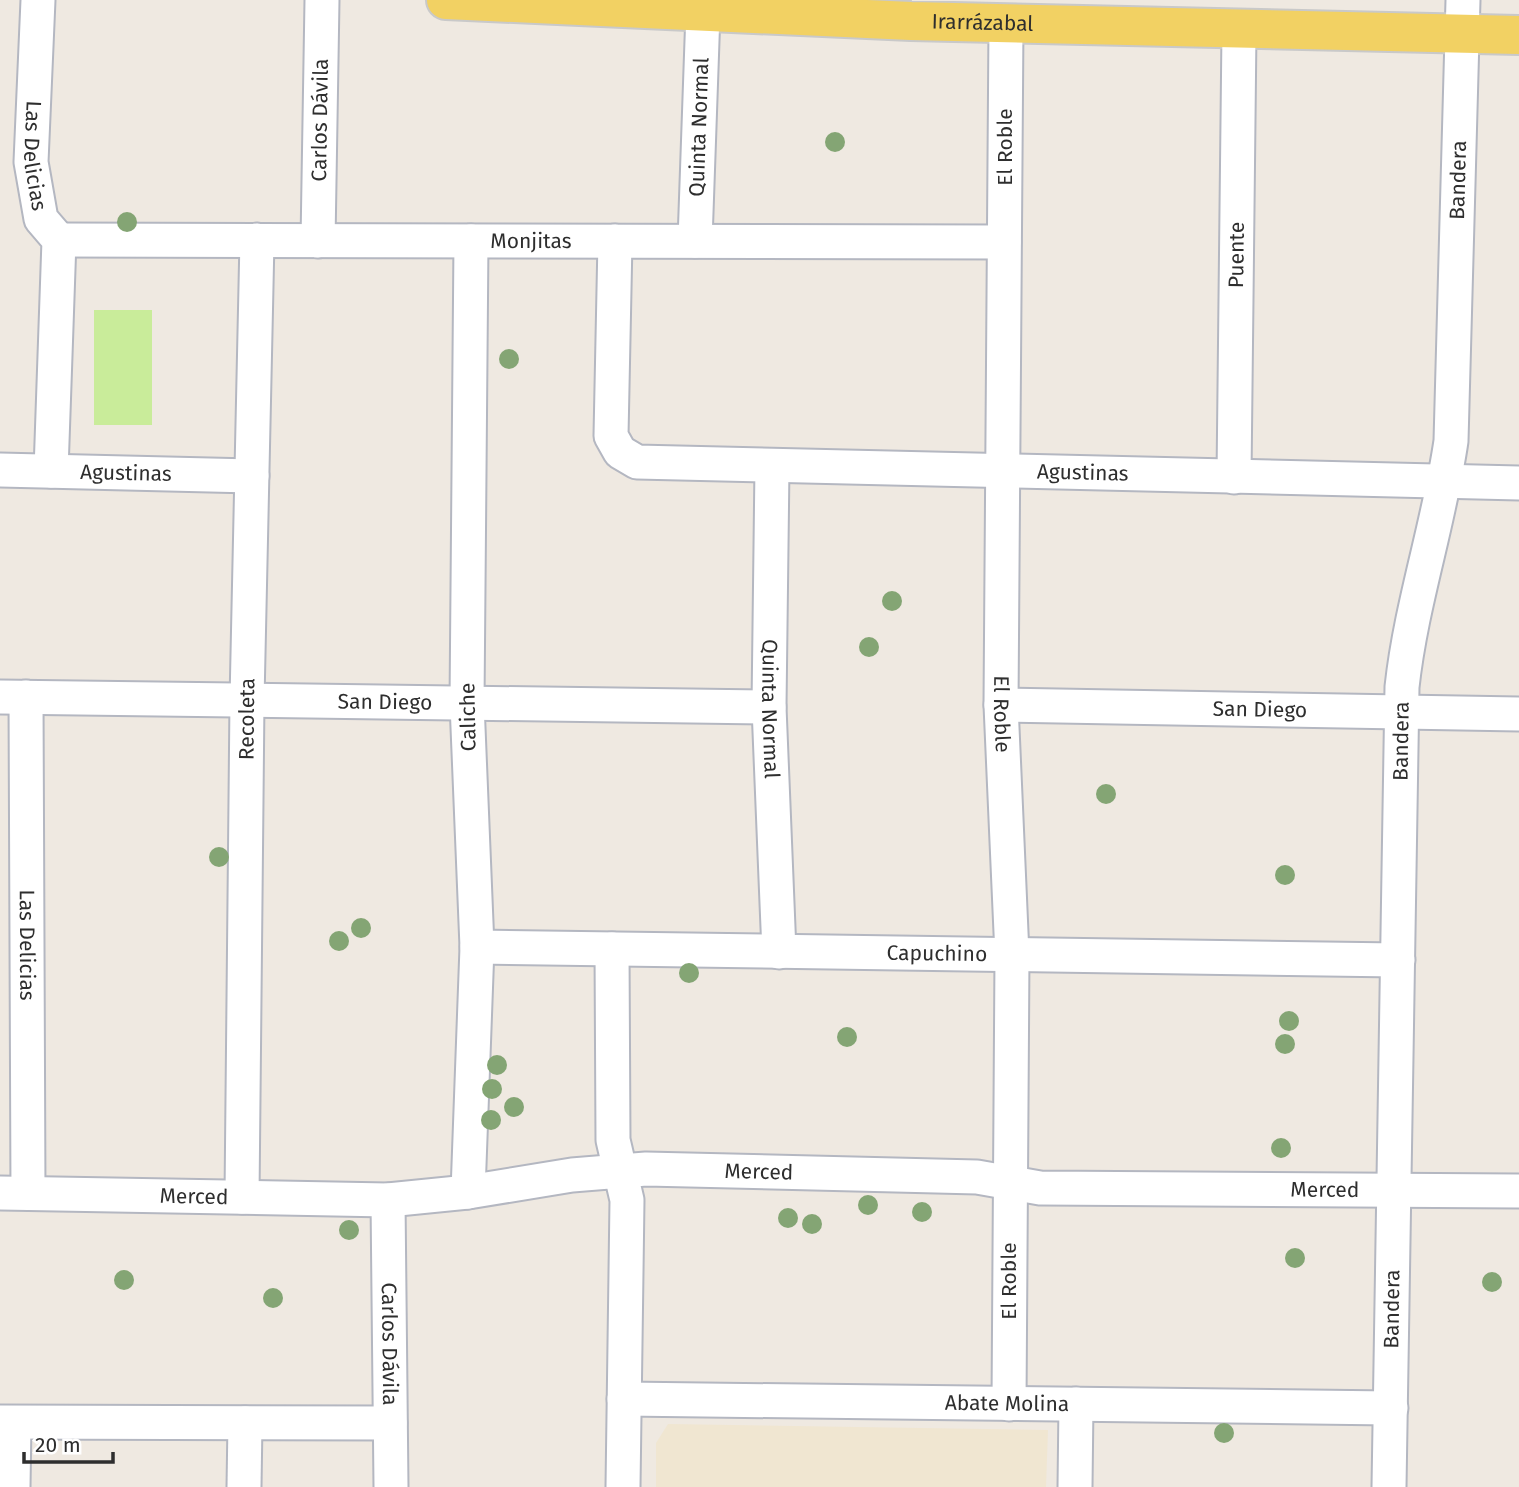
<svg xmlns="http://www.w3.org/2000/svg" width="1519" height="1487" font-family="'Fira Sans',sans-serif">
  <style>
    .education { fill: #f0e6d1 }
    .pitch { fill: #c9ec9a }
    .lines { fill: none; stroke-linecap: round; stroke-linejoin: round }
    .minor-casing { stroke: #b4b7c1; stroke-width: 37 }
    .major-casing { stroke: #c9c9c9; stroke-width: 42 }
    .minor { stroke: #fff; stroke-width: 33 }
    .major { stroke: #f2d163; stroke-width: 38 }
    .tree { fill: #84a574 }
    .labels { text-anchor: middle; stroke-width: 7; stroke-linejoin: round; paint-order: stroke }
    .street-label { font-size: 21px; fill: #2e2e2e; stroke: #fff }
  </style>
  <rect width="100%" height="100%" fill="#efe9e1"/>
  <!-- education -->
  <path class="education" d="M668,1424L1048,1430L1046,1487H656V1443Z"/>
  <!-- pitch -->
  <rect class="pitch" x="94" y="310" width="58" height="115"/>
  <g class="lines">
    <defs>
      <g id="minor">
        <path id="s1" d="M38,0L31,162L41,219L59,240L51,471"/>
        <path id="s2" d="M1006,24L1001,705L1012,955L1009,1404"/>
        <path id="s3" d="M59,240L1004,242"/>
        <path id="s4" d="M318,241L322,0"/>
        <path id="s5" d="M615,241L611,436L620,452L637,462L1519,483"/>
        <path id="s6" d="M695,241L703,12"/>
        <path id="s7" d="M772,466L769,707L779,952"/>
        <path id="s8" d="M0,470L252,476"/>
        <path id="s9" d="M1234,477L1239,31"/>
        <path id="s10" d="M0,697L769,707"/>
        <path id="s11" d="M26,697L28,1193"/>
        <path id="s12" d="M1001,705L1519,714"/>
        <path id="s13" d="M477,947L1398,960"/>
        <path d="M612,949L613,1140L627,1200L623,1487"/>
        <path d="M468,1192L477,947L467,703L471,241"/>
        <path id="s14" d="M0,1193L388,1200L468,1192L572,1175L646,1169L977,1177L1040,1188L1519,1191"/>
        <path id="s15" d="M242,1197L247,700L257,240"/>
        <path id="s16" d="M388,1200L391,1487"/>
        <path id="s17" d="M624,1399L1391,1408"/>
        <path d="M0,1422L390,1423"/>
        <path d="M13,1487L14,1423"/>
        <path d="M244,1487L245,1423"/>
        <path d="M1075,1487L1076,1404"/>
        <path id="s18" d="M1389,1487L1402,687C1411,604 1439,524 1451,441L1463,0"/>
      </g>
      <g id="major">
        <path id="s19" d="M446,0L911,21L1519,35"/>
      </g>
    </defs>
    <!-- minor casing -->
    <use href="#minor" class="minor-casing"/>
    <!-- major casing -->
    <use href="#major" class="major-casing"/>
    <!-- minor -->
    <use href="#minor" class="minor"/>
    <!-- major -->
    <use href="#major" class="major"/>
  </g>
  <!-- trees -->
  <g class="tree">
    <circle cx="835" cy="142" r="10"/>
    <circle cx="127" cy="222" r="10"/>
    <circle cx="509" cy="359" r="10"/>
    <circle cx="892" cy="601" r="10"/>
    <circle cx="869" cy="647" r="10"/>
    <circle cx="1106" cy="794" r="10"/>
    <circle cx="219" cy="857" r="10"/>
    <circle cx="1285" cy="875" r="10"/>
    <circle cx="361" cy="928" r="10"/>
    <circle cx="339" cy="941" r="10"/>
    <circle cx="689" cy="973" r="10"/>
    <circle cx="1289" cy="1021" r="10"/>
    <circle cx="847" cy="1037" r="10"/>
    <circle cx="1285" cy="1044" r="10"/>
    <circle cx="497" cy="1065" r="10"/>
    <circle cx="492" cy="1089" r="10"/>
    <circle cx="514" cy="1107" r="10"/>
    <circle cx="491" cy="1120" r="10"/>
    <circle cx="1281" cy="1148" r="10"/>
    <circle cx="868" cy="1205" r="10"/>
    <circle cx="922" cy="1212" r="10"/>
    <circle cx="788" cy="1218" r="10"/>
    <circle cx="812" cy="1224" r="10"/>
    <circle cx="349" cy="1230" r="10"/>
    <circle cx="1295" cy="1258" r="10"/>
    <circle cx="124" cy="1280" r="10"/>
    <circle cx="1492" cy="1282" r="10"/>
    <circle cx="273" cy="1298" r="10"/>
    <circle cx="1224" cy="1433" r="10"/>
  </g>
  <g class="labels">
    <!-- street labels -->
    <g class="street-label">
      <text dy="7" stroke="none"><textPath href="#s19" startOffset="537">Irarrázabal</textPath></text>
      <text dy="7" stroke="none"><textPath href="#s4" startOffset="121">Carlos Dávila</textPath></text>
      <text dy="7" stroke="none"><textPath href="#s6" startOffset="114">Quinta Normal</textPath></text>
      <text transform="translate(1005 147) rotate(-90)" y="7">El Roble</text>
      <text dy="7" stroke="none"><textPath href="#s1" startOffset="156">Las Delicias</textPath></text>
      <text dy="7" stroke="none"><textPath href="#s18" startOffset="1312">Bandera</textPath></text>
      <text dy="7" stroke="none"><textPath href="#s3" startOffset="472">Monjitas</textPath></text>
      <text dy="7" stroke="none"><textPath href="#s9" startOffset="222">Puente</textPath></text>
      <text dy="7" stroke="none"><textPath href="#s8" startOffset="126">Agustinas</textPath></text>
      <text dy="7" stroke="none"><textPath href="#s5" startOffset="679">Agustinas</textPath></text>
      <text dy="7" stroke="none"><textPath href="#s10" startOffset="385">San Diego</textPath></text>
      <text dy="7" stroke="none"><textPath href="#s7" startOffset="243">Quinta Normal</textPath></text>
      <text dy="7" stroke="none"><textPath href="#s12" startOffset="259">San Diego</textPath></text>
      <text dy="7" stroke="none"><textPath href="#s2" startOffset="690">El Roble</textPath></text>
      <text transform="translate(468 717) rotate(-91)" y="7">Caliche</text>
      <text dy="7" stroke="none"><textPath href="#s15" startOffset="478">Recoleta</textPath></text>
      <text dy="7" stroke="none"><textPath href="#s18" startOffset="746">Bandera</textPath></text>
      <text dy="7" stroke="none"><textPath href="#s11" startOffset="248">Las Delicias</textPath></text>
      <text dy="7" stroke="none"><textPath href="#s13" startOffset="460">Capuchino</textPath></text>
      <text dy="7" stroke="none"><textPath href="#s14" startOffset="761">Merced</textPath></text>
      <text dy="7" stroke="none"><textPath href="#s14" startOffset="1328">Merced</textPath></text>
      <text dy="7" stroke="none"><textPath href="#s14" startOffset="194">Merced</textPath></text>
      <text transform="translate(1009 1281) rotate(-90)" y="7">El Roble</text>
      <text dy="7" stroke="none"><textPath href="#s18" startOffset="178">Bandera</textPath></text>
      <text dy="7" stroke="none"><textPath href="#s16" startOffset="144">Carlos Dávila</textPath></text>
      <text dy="7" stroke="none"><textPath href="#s17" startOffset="383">Abate Molina</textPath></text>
    </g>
  </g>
  <!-- scale -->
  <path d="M24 1452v10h89v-10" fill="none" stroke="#2e2e2e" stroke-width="3.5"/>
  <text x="35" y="1452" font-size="21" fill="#2e2e2e" stroke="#ffffff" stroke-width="5" paint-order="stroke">20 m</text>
</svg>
